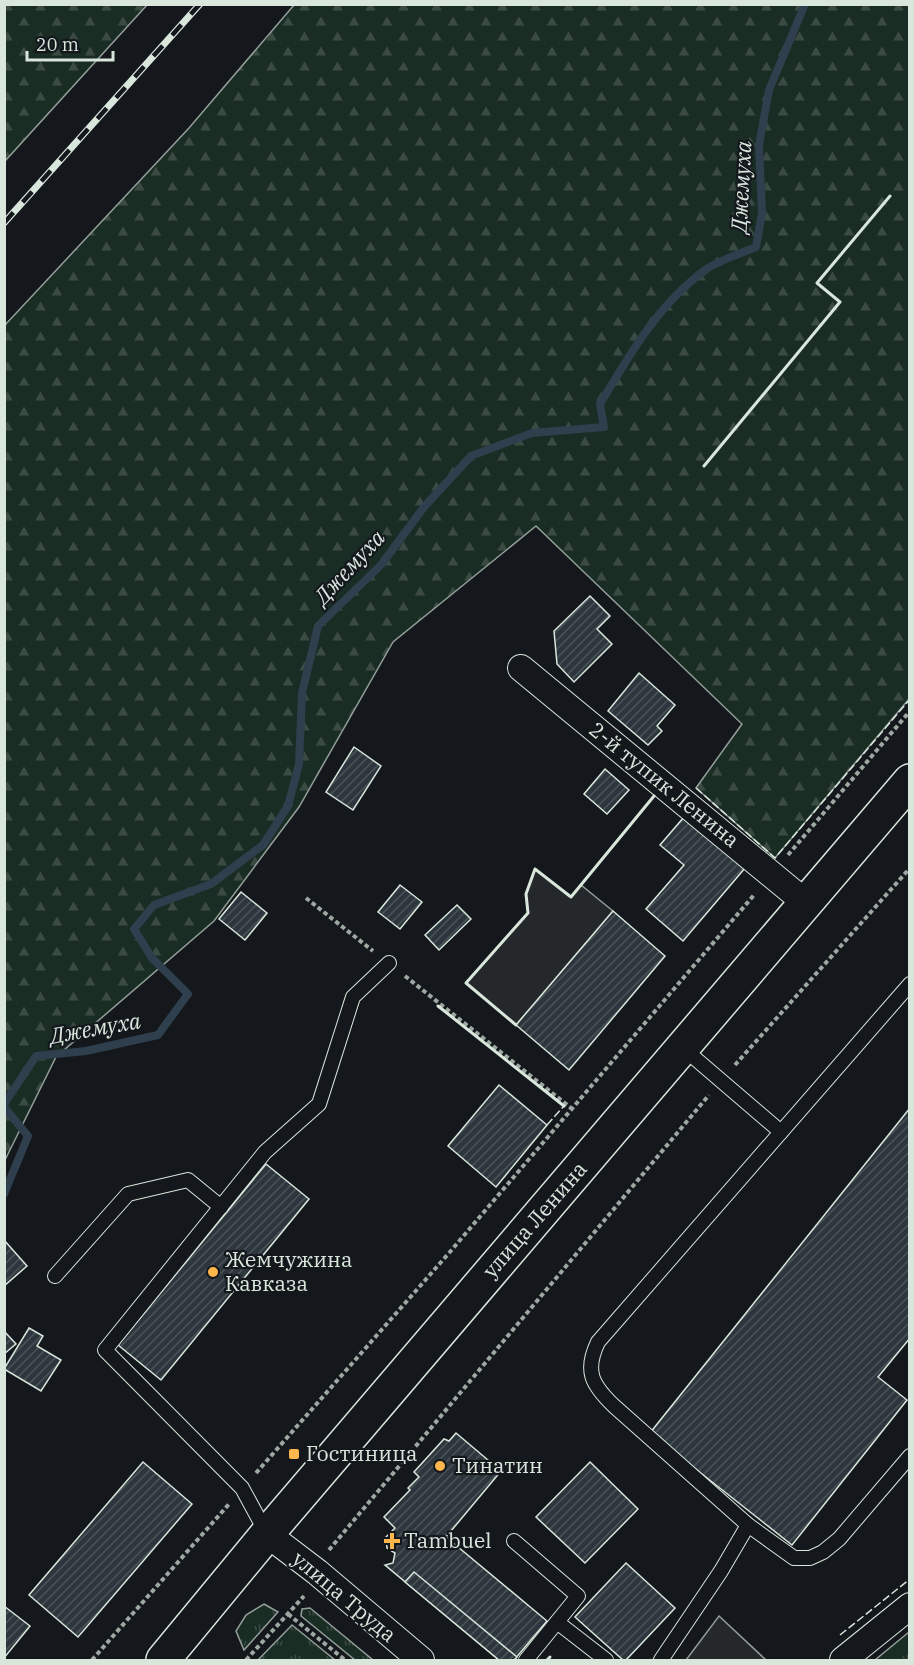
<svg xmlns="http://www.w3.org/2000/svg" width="914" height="1665" font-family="'IBM Plex Serif',serif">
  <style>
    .grass { fill: url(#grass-tufts); stroke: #939e99; stroke-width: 1.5 }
    .forest { fill: url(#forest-firs); stroke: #939e99; stroke-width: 1.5 }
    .parking { fill: #24282b; stroke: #939e99; stroke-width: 1.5 }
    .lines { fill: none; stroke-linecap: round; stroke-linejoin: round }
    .stream { stroke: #2f3f4d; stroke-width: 8 }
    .building { fill: url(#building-hatch); stroke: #d8e6dc; stroke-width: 1.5 }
    .lane-casing { stroke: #d8e6dc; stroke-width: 16 }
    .street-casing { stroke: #d8e6dc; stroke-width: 28 }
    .secondary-casing { stroke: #d8e6dc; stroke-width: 36 }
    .path { stroke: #9da8a2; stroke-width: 4; stroke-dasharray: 4.5 3; stroke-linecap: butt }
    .lane { stroke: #14181c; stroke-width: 14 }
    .street { stroke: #14181c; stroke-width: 26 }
    .secondary { stroke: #14181c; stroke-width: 33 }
    .rail-casing { stroke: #d8e6dc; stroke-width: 7 }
    .rail { stroke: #14181c; stroke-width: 4.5; stroke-dasharray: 14; stroke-linecap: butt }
    .fence { stroke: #d8e6dc; stroke-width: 1.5; stroke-dasharray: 8 3; stroke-linecap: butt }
    .wall { stroke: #d8e6dc; stroke-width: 3 }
    .poi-dot { fill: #ffb74d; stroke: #14181c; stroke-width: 2 }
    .labels { text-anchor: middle; stroke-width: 4.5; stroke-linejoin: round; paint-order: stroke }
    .street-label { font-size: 21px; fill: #d8e6dc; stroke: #14181c }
    .poi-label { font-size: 21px; fill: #d8e6dc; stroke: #14181c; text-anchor: start }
    .water-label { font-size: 22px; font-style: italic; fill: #d8e6dc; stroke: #14181c }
  </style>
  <defs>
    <pattern id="grass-tufts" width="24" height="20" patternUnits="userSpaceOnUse" patternTransform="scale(1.5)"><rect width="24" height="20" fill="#1a2d24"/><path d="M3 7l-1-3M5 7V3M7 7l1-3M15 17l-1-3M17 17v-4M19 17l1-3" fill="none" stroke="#3b4b43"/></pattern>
    <pattern id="forest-firs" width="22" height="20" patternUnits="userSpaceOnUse" patternTransform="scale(1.5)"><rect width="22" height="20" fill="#1a2d24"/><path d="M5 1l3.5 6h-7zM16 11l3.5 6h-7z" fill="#3b4b43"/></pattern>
    <pattern id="building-hatch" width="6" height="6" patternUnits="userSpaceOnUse" patternTransform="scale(1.5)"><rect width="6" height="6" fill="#2c363c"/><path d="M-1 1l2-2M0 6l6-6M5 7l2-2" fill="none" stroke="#4a5358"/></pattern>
  </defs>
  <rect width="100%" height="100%" fill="#14181c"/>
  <!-- grass -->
  <g class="grass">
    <path d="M264,1604L278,1612L244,1650L236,1631L246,1615Z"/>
    <path d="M310,1608L373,1660H355L301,1616L302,1609Z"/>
    <path d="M292,1625L335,1660H258Z"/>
    <path d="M909,1632V1660H875Z"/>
  </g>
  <!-- forest -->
  <g class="forest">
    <path d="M5,4L147,5L5,161L4,5Z"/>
    <path d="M294,5H909V699L775,858L696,788L742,724L536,526L393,642L299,807L214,921L56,1057L5,1160V325L189,128Z"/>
  </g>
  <!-- parking -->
  <g class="parking">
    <path d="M535,869L570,897L581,885L613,911L516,1025L466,983L528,913L526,894Z"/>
    <path d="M719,1616L766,1660H686Z"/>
  </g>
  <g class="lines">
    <!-- stream -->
    <g class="stream">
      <path d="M4,1104L36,1056L86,1051L158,1035L188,994L152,958L134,929L154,905L211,884L263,845L288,806L299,764L302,693L318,626L381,565L424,507L471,456L532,433L604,427L600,404C629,355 658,305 705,270C719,260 740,254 756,247L762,213L759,145L769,90L805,4"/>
      <path d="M4,1107L28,1136L4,1194"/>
    </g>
  </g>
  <!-- building -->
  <g class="building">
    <path d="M590,596L610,616L597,629L612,644L574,682L557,664L554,631Z"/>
    <path d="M639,673L675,705L657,726L662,731L648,745L608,711Z"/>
    <path d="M354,747L381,766L353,810L326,792Z"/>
    <path d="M605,769L629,790L607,814L584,794Z"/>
    <path d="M684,817L745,868L683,941L646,909L684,865L660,845Z"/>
    <path d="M400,885L422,902L400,929L378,912Z"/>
    <path d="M241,892L267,913L245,940L219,919Z"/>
    <path d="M457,905L471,919L439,950L425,935Z"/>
    <path d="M613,911L665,956L569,1070L516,1025Z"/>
    <path d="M499,1085L547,1125L496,1187L448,1146Z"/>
    <path d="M910,1108V1338L878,1377L907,1400L792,1545L650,1433Z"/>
    <path d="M266,1164L309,1199L161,1380L118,1345Z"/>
    <path d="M4,1240L27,1266L4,1286Z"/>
    <path d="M29,1328L43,1336L37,1346L61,1360L41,1391L4,1369Z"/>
    <path d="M4,1331L16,1344L4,1354Z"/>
    <path d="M456,1433L501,1471L446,1537L547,1621L514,1660H499L385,1565L393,1563L395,1553L387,1548L386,1537L395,1528L384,1517L410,1490L408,1488L419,1477L414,1472L444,1439L449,1441Z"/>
    <path d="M143,1462L192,1504L78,1637L29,1595Z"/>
    <path d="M590,1462L638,1509L585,1563L536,1517Z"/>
    <path d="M626,1563L675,1608L626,1660H623L575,1617Z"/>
    <path d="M414,1572L517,1657L514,1660H499L405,1582Z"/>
    <path d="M4,1606L30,1626L4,1658Z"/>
  </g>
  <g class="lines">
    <defs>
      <g id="lane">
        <path d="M910,984L598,1342C584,1371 592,1385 614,1406L748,1525L794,1558H810L823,1552L839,1539L910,1456"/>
        <path d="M683,1048L781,1132"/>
        <path d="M55,1276L128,1194L188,1180L221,1207"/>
        <path d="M267,1534L242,1488L105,1350L265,1152L319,1104L353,997L389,963"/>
        <path d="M514,1541L578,1596L526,1660"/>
        <path d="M557,1622L606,1660"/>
        <path d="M661,1660L721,1571L748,1525"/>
      </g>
      <g id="street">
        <path d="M521,668L806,903"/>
        <path d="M267,1534L317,1572L421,1660"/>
        <path d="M843,1660L910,1606"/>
      </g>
      <path id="secondary" d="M163,1660L267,1534L910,781"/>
    </defs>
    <!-- lane casing -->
    <use href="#lane" class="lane-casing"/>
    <!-- street casing -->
    <use href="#street" class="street-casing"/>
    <!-- secondary casing -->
    <use href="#secondary" class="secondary-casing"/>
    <!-- path -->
    <g class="path">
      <path d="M788,855L910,711"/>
      <path d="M306,898L373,951"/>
      <path d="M405,976L571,1108"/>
      <path d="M735,1065L910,868"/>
      <path d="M256,1473L449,1253L754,895"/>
      <path d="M329,1550L709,1095"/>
      <path d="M288,1614L345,1660"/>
      <path d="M92,1660L229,1504"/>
      <path d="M246,1660L304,1596"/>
    </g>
    <!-- lane -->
    <use href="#lane" class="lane"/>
    <!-- street -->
    <use href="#street" class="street"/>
    <!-- secondary -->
    <use href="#secondary" class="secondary"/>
    <defs>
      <path id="rail" d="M4,223L200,4"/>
    </defs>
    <!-- rail casing -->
    <use href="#rail" class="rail-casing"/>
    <!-- rail -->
    <use href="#rail" class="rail"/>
    <!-- fence -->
    <g class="fence">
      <path d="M696,788L775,858L910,699"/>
      <path d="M547,1125L564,1106"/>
      <path d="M840,1635L910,1579"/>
    </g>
    <!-- wall -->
    <g class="wall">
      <path d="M704,466L840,302L817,283L890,196"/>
      <path d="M438,1006L564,1106"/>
      <path d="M516,1025L466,983L528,913L526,894L535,869L571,897L654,796"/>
      <path d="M547,1660L550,1657"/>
    </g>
  </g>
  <!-- markers -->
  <g class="poi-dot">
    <circle cx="213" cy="1272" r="6"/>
    <rect x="288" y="1448" width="12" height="12" rx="3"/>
    <circle cx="440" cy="1466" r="6"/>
    <path d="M389 1532h6v6h6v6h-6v6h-6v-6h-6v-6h6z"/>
  </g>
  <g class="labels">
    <!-- street labels -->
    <g class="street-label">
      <text transform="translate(664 785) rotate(39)" y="7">2-й тупик Ленина</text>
      <text transform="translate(535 1220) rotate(-49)" y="7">улица Ленина</text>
      <text transform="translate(344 1597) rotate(40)" y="7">улица Труда</text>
    </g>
    <!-- poi labels -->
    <g class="poi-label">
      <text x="225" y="1267">Жемчужина<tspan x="225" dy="24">Кавказа</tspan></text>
      <text x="306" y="1461">Гостиница</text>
      <text x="452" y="1473">Тинатин</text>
      <text x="404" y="1548">Tambuel</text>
    </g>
    <!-- water labels -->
    <g class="water-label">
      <text transform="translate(741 187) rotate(-87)" y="8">Джемуха</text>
      <text transform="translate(349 567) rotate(-47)" y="8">Джемуха</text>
      <text transform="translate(95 1028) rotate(-10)" y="8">Джемуха</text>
    </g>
  </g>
  <!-- border -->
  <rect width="914" height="1665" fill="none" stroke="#d8e6dc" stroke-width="12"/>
  <!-- scale -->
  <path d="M27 51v9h86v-9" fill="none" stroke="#d8e6dc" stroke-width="3"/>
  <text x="36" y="51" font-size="18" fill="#d8e6dc" stroke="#14181c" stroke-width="4.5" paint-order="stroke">20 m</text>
</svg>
